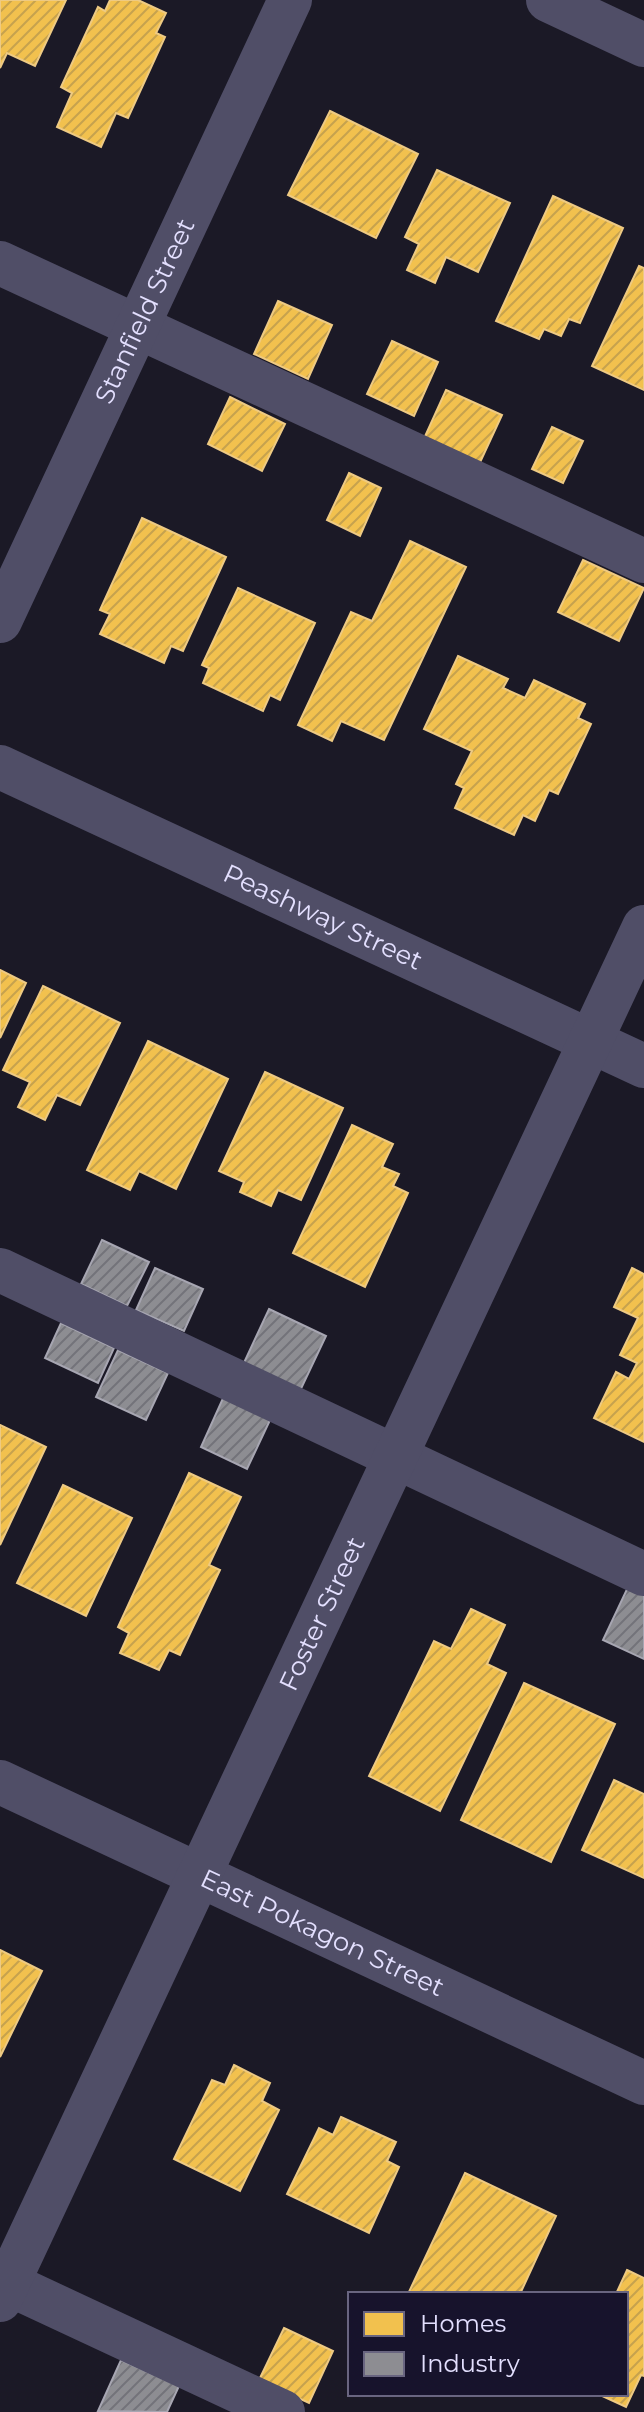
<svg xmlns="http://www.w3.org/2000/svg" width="644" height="2412" font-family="Montserrat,sans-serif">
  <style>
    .homes { fill: url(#homes-hatch); stroke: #eeca83; stroke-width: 2 }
    .industry { fill: url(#industry-hatch); stroke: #a7a6b2; stroke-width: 2 }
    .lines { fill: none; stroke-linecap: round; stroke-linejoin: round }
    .minor { stroke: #504e67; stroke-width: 44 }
    .labels { text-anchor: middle; stroke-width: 8; stroke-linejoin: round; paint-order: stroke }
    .street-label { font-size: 26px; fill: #e3dffe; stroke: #17132c }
  </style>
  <defs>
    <pattern id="homes-hatch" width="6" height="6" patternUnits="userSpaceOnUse" patternTransform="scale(2)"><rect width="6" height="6" fill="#f2c14e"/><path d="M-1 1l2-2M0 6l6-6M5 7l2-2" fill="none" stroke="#c6a24e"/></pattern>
    <pattern id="industry-hatch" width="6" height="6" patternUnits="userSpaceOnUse" patternTransform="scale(2)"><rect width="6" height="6" fill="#8d8d92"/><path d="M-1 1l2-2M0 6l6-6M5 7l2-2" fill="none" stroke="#73737a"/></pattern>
  </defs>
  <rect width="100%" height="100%" fill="#1b1926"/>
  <!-- homes -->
  <g class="homes">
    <path d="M0,0H66L35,66L7,53L0,68Z"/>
    <path d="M110,0H138L166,13L156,33L165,37L128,118L116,113L101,147L57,127L72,93L61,87L98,7L105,11Z"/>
    <path d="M330,111L418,154L376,238L288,195Z"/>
    <path d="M437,170L510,203L478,272L446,257L435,283L407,270L419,244L405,237Z"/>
    <path d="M553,196L623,228L580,323L569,319L561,336L544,329L539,339L496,321Z"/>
    <path d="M639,266L644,268V390L592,366Z"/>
    <path d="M278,301L332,325L308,379L254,354Z"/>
    <path d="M392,341L438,362L414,416L367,394Z"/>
    <path d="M446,390L502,415L477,469L422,443Z"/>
    <path d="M230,397L285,424L262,471L208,444Z"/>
    <path d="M552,427L583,441L563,483L532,469Z"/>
    <path d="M349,473L381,488L360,536L327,520Z"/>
    <path d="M142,518L226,557L183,651L171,646L164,663L100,634L110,614L100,610Z"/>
    <path d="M410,541L466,567L384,740L341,721L332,741L298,725L351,612L372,621Z"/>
    <path d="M583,560L644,588L619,641L558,612Z"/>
    <path d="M238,588L315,623L280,700L270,695L263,711L203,683L209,668L202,665Z"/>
    <path d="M458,656L508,679L503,688L525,698L534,680L585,704L578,718L591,724L558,794L549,790L535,821L523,815L514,835L455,808L464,788L456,784L472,751L424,729Z"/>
    <path d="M0,970L26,983L0,1038Z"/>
    <path d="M43,986L120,1023L80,1105L57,1095L45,1120L18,1107L30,1082L3,1070Z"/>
    <path d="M148,1041L228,1079L176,1189L139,1171L130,1190L87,1170Z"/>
    <path d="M265,1072L343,1108L301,1200L278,1190L271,1206L240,1192L244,1182L219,1171Z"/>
    <path d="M352,1125L393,1144L382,1167L399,1174L393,1186L408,1193L365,1287L293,1253Z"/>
    <path d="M632,1268L644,1274V1442L594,1418L616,1372L629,1379L637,1363L620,1355L638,1318L614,1307Z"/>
    <path d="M0,1425L46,1447L0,1545Z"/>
    <path d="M189,1473L241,1497L209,1565L220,1570L180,1655L169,1650L159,1670L120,1653L129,1633L118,1627Z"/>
    <path d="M63,1485L132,1518L86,1616L17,1583Z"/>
    <path d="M471,1609L505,1625L487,1664L506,1673L440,1811L369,1776L434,1641L451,1649Z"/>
    <path d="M524,1683L615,1724L551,1862L461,1820Z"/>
    <path d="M614,1780L644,1794V1878L582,1850Z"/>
    <path d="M0,1950L42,1971L0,2057Z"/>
    <path d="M234,2065L270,2083L262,2101L279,2110L240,2191L174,2159L212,2080L225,2085Z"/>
    <path d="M341,2117L396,2142L387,2161L399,2167L369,2233L287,2194L319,2128L333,2135Z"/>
    <path d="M465,2173L556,2216L520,2294H408Z"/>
    <path d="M627,2270L644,2278V2376L641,2375L626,2407L598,2394H626V2294H616Z"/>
    <path d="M284,2328L333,2351L309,2403L259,2380Z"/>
  </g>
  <!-- industry -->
  <g class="industry">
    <path d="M102,1240L149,1262L127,1306L81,1284Z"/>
    <path d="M155,1268L203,1289L184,1331L136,1310Z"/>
    <path d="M269,1309L326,1336L299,1393L242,1367Z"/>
    <path d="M61,1323L114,1348L98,1383L45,1358Z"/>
    <path d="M118,1350L168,1373L146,1420L96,1397Z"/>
    <path d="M224,1396L271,1418L247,1469L201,1447Z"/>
    <path d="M628,1587L644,1595V1659L603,1640Z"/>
    <path d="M121,2360L179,2386L167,2412L98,2411Z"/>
  </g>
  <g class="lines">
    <!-- minor -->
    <g class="minor">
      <path d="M548,0L644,45"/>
      <path d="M0,263L644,561"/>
      <path id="s1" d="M0,621L290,0"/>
      <path id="s2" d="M0,767L644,1066"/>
      <path d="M0,1270L644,1574"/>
      <path id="s3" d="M0,1782L644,2083"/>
      <path d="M0,2280L283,2412"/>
      <path id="s4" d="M0,2300L644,927"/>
    </g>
  </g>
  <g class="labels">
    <!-- street labels -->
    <g class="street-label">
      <text dy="9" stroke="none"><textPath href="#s1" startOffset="342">Stanfield Street</textPath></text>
      <text dy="9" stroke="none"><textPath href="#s2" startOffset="356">Peashway Street</textPath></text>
      <text dy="9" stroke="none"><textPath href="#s4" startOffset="758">Foster Street</textPath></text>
      <text dy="9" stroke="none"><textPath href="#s3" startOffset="356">East Pokagon Street</textPath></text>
    </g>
  </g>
  <!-- legend -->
  <rect x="348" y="2292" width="280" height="104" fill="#17132c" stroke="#696580" stroke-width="2"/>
  <rect x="364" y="2312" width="40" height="24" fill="#f2c14e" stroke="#696580" stroke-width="2"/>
  <text x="420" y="2332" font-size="24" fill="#e3dffe">Homes</text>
  <rect x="364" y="2352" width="40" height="24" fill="#8d8d92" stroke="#696580" stroke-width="2"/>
  <text x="420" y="2372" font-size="24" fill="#e3dffe">Industry</text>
</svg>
